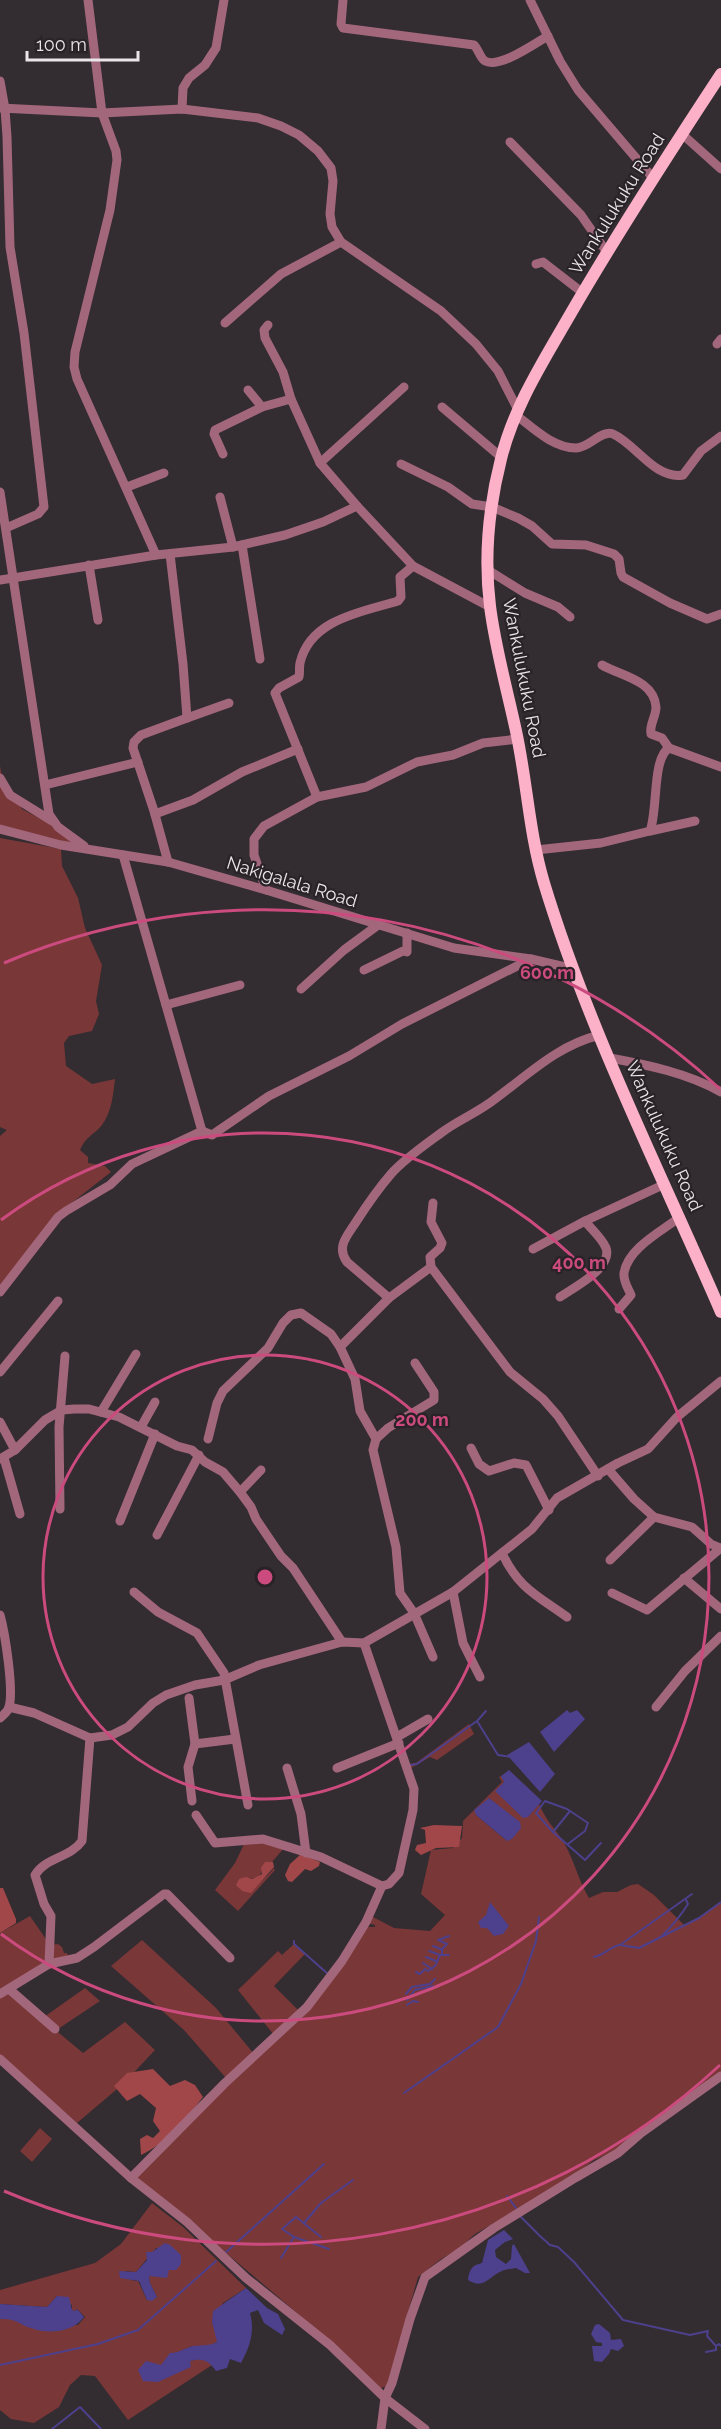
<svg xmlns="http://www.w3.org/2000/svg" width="721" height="2429" font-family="Raleway,sans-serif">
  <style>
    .green { fill: #7a3738; fill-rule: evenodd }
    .forest { fill: #a24749 }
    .water { fill: #4d408c }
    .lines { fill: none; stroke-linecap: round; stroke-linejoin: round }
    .stream { stroke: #4d408c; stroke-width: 2 }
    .minor { stroke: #a3677c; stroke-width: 9 }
    .major { stroke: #fcb1c9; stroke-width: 12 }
    .ring { fill: none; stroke: #cc4b7e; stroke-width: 3 }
    .labels { text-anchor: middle; stroke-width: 4.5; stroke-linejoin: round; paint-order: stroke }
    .street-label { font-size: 18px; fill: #eae5e9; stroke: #292227 }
    .centre { fill: #cc4b7e; stroke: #292227; stroke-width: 3 }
    .ring-label { font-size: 18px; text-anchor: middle; font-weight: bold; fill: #cc4b7e; stroke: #292227; stroke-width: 4.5; stroke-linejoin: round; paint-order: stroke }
  </style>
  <rect width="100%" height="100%" fill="#332c31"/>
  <!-- green -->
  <g class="green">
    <path d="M0,766L2,777L22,809L54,826L73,844L0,832Z"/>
    <path d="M0,838L61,849L62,866L78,898L85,928L102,965L96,1001L99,1014L92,1031L69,1036L64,1043L66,1066L92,1084L115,1079C113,1095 112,1111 102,1125C94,1135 86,1136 80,1150L88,1157V1163L105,1166L111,1172L51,1219L0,1289V1136L7,1130L0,1127Z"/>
    <path d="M469,1724L474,1734L437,1760L430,1757L411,1768L408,1764L416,1763Z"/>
    <path d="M501,1776L504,1782L496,1791L528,1817L539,1804C547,1822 553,1826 563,1841C574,1859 578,1880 589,1898L603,1892H617L631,1885L638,1884L654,1895L684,1925L699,1918L721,1902V2073L613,2152L594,2160L561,2185L475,2234L460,2248L441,2259L418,2277L387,2386L381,2388C303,2315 219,2248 138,2179V2173L209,2101L282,2035L365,1927H375V1925L367,1923L371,1916L394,1928L430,1931L445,1915L421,1894L431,1850L453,1848L462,1838L463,1821L502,1782L499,1777ZM489,1798L513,1818L507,1841L476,1815Z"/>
    <path d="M258,1841L285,1847L272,1862H265C262,1879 255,1879 239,1879L237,1885L242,1891C258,1885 263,1881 274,1868L275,1870L238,1911L215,1890L235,1863L245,1842Z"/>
    <path d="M30,1916L50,1945L58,1944L62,1947L64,1953H67L68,1956L0,1990V1933Z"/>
    <path d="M142,1940L216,2008L254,2054L226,2078L184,2030L111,1966Z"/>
    <path d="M294,1944L305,1954L274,1986L300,2012L274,2035L238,1990L278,1951L282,1955Z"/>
    <path d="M85,1988L100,2001L58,2029L44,2017Z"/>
    <path d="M10,1992L83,2053L125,2022L155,2050L123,2084L77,2123L0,2055V1996Z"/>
    <path d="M40,2128L52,2139L32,2162L20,2151Z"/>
    <path d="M152,2203L183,2227L246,2288L223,2303L212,2322L218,2341L210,2346H192L176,2353L161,2365L138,2370L200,2359L209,2361L212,2365L128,2420L95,2376L81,2375L70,2385L59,2407L34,2423L11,2419L0,2410V2319C9,2318 20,2319 26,2326L78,2325L85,2317L77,2309L75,2311L72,2310V2305L57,2296L47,2307L0,2304V2290L95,2263L121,2244ZM156,2248L177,2252L181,2255L169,2270L149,2276L150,2283L157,2297L147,2300L138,2281L131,2280L125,2271L136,2272Z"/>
  </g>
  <!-- forest -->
  <g class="forest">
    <path d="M434,1825L462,1826L459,1847L436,1848L421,1855L415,1850L417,1845L426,1843L425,1830L420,1828Z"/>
    <path d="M301,1854L320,1862L319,1866L311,1871L305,1869L292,1882L288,1881L285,1875L290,1864Z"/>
    <path d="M265,1862H273L274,1867L251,1893L242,1891L236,1885L239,1879L246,1877L252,1879L262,1874L261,1868Z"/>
    <path d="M0,1888H3L16,1919V1923L0,1933Z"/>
    <path d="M153,2069L170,2086L185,2080L195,2085L203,2097C185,2120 168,2142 141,2155L140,2139L147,2135L153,2138L160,2131L153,2121L156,2108L140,2094L127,2101L114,2086L127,2073Z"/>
  </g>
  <!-- water -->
  <g class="water">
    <path d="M567,1710L570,1713L577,1710L585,1719L554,1752L540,1732Z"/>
    <path d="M529,1742L555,1774L540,1792L507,1755Z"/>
    <path d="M509,1770L542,1801L528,1817L523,1818L495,1791L504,1782L501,1776Z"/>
    <path d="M489,1798L520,1822L521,1828L512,1839L507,1841L476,1815L474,1810Z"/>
    <path d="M490,1902L509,1926L503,1934L494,1936L487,1928H481L478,1922L486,1915Z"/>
    <path d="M504,2230L513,2239L505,2242L495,2250L496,2257L506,2264L511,2259L512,2246L514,2244L530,2273H525L516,2268C512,2269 505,2269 502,2271C488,2277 484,2290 468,2280C469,2270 472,2265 482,2263L488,2240Z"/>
    <path d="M165,2243L170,2245L181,2255V2264L176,2270H169L167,2278L149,2276L150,2283L157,2297L152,2301L147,2300L139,2281L120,2278L119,2271L136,2272L147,2260L146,2252H152Z"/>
    <path d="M246,2288L267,2308L278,2314L285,2329L282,2335L264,2323L258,2310L250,2313C255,2331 250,2347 241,2363L230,2359L227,2368L216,2371C208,2360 203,2358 190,2361L191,2367L158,2382L143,2381L138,2370L146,2361L161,2365L170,2353C179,2353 185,2348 193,2346C203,2345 209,2346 217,2342L212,2322L213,2311Z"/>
    <path d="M57,2296L69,2297L72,2310L75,2311L77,2309L84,2317C73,2332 49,2335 31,2328C18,2324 17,2318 0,2319V2304L47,2307Z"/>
    <path d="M599,2324L610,2333L611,2340L621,2339L624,2346L618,2351L611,2349L609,2354L602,2362L594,2361L592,2346H602V2343L596,2342L591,2334L595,2325Z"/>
  </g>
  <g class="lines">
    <!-- stream -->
    <g class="stream">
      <path d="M478,1720L486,1711"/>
      <path d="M410,1765L417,1764L477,1721L498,1755L511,1757"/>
      <path d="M553,1832L570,1811"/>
      <path d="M568,1844L585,1831L588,1823L567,1809L545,1801L536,1813L553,1832L585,1860L601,1843"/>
      <path d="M661,1937C671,1927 680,1917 688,1904L686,1900"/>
      <path d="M294,1941V1944L328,1974"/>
      <path d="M620,1945L639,1948L699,1918L721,1902"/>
      <path d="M433,1946L441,1949"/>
      <path d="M429,1951L440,1955"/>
      <path d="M442,1955V1949L447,1944L438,1940L449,1936"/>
      <path d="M426,1957L436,1961"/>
      <path d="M594,1957C604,1955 611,1946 620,1945L692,1894"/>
      <path d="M423,1963L432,1969"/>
      <path d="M416,1972L420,1974L425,1969L428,1971L435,1966L440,1955H449"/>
      <path d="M406,1994L412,1987L430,1984L435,1979"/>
      <path d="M407,2000L415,1990L433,1986"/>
      <path d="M407,2005L413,2001L418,2002"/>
      <path d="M404,2093L498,2027L521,1984L536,1941L539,1917"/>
      <path d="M507,2196L516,2208"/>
      <path d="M520,2216L540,2236L550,2245L558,2247L574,2262L623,2320L690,2335L708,2331L707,2336L716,2346V2350L706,2352"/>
      <path d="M304,2223L321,2203L353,2180"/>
      <path d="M294,2237L282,2229L296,2217L321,2237"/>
      <path d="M225,2253L324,2164"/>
      <path d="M281,2258L294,2237L329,2249"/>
      <path d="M716,2346L719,2344L721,2346"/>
      <path d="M0,2365L98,2344L138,2330L216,2261"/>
      <path d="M52,2429L80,2407L101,2429"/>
    </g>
    <!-- minor -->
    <g class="minor">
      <path d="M88,0L102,113L116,151L117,160L110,210L75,352L74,367L77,379L156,555"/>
      <path d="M343,0L341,24L343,28L474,45C479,50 480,58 485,61C499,69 534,44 548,36"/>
      <path d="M530,0L560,61L578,90L653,178"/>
      <path d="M0,81L5,109L7,137L10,247L24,333L44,507L38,514L6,528"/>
      <path d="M0,108L102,113L182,109L258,118L281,126L299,135L318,151L331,168L333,181L330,214L332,227L341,242L441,311L476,344L498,371L518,410"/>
      <path d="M182,109L183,88L189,78L205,65L216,48L224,0"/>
      <path d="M682,134L721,169"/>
      <path d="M510,142L581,215L606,251"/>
      <path d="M536,264L543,262L583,293"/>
      <path d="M225,323L281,274L341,242"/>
      <path d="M268,325L264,330L265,338L283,372L291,399"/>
      <path d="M717,344L721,339"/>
      <path d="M248,390L262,407"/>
      <path d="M442,407L501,457"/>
      <path d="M516,415C533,428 553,448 576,448C589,448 602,429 613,434C636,444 655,480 683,475L701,451L721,436"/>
      <path d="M223,454L214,434L215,430L262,407L291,399L320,463L357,506"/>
      <path d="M320,463L404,387"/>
      <path d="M401,464L448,487L472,504L492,507L518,518L532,526L552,544L586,545L614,554L619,559L621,573L623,577L670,603L707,619L721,614"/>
      <path d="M127,487L164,473"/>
      <path d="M0,492L49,814L58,827L84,846"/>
      <path d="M220,497L233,547"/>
      <path d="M242,545L260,659"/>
      <path d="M89,565L98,620"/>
      <path d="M488,570L525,593L558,607L570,617"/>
      <path d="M0,580L156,555L233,547L285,535L323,522L357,506L413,566L490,607"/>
      <path d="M602,665C621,676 654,680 656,707C656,717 649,725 651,734L662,738L669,748"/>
      <path d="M187,718L229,703"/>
      <path d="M0,778L10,795L52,821"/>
      <path d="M45,785L138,762"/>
      <path d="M317,797L275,693L279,688L299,677C300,673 299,668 300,663C310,619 362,612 398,601L401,597L400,577L413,566"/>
      <path d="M155,814L193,800L242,772L298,749"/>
      <path d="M0,829L61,845L168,862L266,890L454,948L531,959L574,969"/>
      <path d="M650,831L695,821"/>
      <path d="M536,850L601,843L650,831C658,811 652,758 669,748L721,767"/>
      <path d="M123,855L202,1131"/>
      <path d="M168,862L154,811L133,748L134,742L141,735L187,718L183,664L170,554"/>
      <path d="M266,890L254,855V839L264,826L317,797L366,787L417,762L453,755L483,743L518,739"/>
      <path d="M364,970L403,951L407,952V933"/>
      <path d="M301,989L344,950L378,925"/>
      <path d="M166,1005L240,985"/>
      <path d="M610,1058C648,1065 687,1073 721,1092"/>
      <path d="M433,1203L431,1222L442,1243L440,1248L430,1257L431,1267L510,1372L543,1399L558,1416L598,1476"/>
      <path d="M533,1249L585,1221L665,1184"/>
      <path d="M0,1292L58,1217L66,1211L110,1185L132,1164L202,1131L212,1135L269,1096L349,1056L402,1024L531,959"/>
      <path d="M560,1297C573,1288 613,1268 606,1248C602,1238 591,1229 585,1221"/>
      <path d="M389,1298L347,1262C336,1247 347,1236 356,1222C367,1205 378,1189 391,1174C403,1160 426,1144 441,1133C458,1120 479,1112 495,1099C529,1074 558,1045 600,1035"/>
      <path d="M619,1309L631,1295C628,1288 623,1281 624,1273C628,1248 662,1231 680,1217"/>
      <path d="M415,1363L434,1392V1400L388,1428L376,1439L360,1411L355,1379L340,1347L389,1298L431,1267"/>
      <path d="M0,1372L58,1301"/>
      <path d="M101,1412L136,1354"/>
      <path d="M0,1422L15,1450"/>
      <path d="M141,1427L155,1402"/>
      <path d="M208,1439L217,1403L223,1391L268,1348L283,1323L291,1315L301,1313L331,1334L340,1347"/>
      <path d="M376,1439L373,1450L396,1547L400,1593L414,1613L433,1657"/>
      <path d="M471,1448L479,1464L489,1471L514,1463L526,1465L549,1510"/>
      <path d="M4,1458L20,1514"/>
      <path d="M0,1459L15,1450L45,1420L62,1410L74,1409H89L119,1417L177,1446L192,1450L205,1462L223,1472L240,1492L251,1507L256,1519L281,1556L293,1568L342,1642"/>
      <path d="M608,1469L634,1499L654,1517L692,1527L711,1544L720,1548"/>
      <path d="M240,1492L261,1470"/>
      <path d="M60,1509L59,1427L65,1356"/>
      <path d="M120,1521L155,1434"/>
      <path d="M157,1535L199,1455"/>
      <path d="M502,1553C518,1588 538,1596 567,1617"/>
      <path d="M610,1560L654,1517"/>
      <path d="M684,1578L721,1609"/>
      <path d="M134,1592L158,1612L197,1633L224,1673L248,1805"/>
      <path d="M453,1592L463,1643L480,1677"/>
      <path d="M612,1593L647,1610L721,1548"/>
      <path d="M0,1615C5,1633 14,1690 9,1707C8,1712 3,1715 0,1718"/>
      <path d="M189,1698L195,1744"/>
      <path d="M9,1707L34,1713L90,1738L112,1735L128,1727L153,1703L166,1695L195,1685L224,1680L259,1665L342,1642L364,1643L453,1592L532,1529L557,1498L618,1463L648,1449L677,1417L721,1381"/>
      <path d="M656,1707L685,1671L721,1636"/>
      <path d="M397,1737L428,1719"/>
      <path d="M287,1768L301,1814L306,1853"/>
      <path d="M337,1768L399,1743"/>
      <path d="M192,1801L188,1767L195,1744L235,1739"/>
      <path d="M196,1815L215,1843L263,1839L321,1857L382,1886"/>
      <path d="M49,1964L51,1916L44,1904L35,1875C46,1857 70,1858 82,1841L90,1738"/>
      <path d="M9,1989L55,2029"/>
      <path d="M0,1994L49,1964L77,1958L94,1947L164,1894H167L230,1958"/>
      <path d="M0,2059L131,2178L187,2222L246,2278L330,2345L385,2398L425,2429"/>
      <path d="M131,2178L225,2083L307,2007L342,1961L366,1922L382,1886L389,1884L399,1873L413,1810L414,1789L364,1643"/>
      <path d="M381,2429L385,2398L392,2383L410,2319L425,2277L494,2228L575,2178L618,2153L641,2133L721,2076"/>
    </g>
    <!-- major -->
    <path class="major" d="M721,74C669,153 618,232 571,313C544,360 514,406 501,459C489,506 484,557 490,606C495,647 507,689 516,731C527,781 529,833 544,883C589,1031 660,1171 721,1312"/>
  </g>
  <!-- distance rings -->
  <g class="ring">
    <circle cx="265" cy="1577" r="222"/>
    <path d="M1 1220A444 444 0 1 1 1 1934"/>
    <path d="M720 2065A667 667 0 0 1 4 2191M4 963A667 667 0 0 1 720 1089"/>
  </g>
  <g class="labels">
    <!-- street labels -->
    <g class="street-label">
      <text transform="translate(617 204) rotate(-58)" y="6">Wankulukuku Road</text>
      <text transform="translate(524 678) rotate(79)" y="6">Wankulukuku Road</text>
      <text transform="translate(292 882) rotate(17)" y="6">Nakigalala Road</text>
      <text transform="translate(664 1136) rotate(66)" y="6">Wankulukuku Road</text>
    </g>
  </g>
  <circle cx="265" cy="1577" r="9" class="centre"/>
  <g class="ring-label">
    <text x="547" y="979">600 m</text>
    <text x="579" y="1269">400 m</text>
    <text x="422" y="1426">200 m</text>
  </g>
  <!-- scale -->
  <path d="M27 51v9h111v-9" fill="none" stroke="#eae5e9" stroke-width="3"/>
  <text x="36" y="51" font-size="18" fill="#eae5e9" stroke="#292227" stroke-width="4.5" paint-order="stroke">100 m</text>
</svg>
